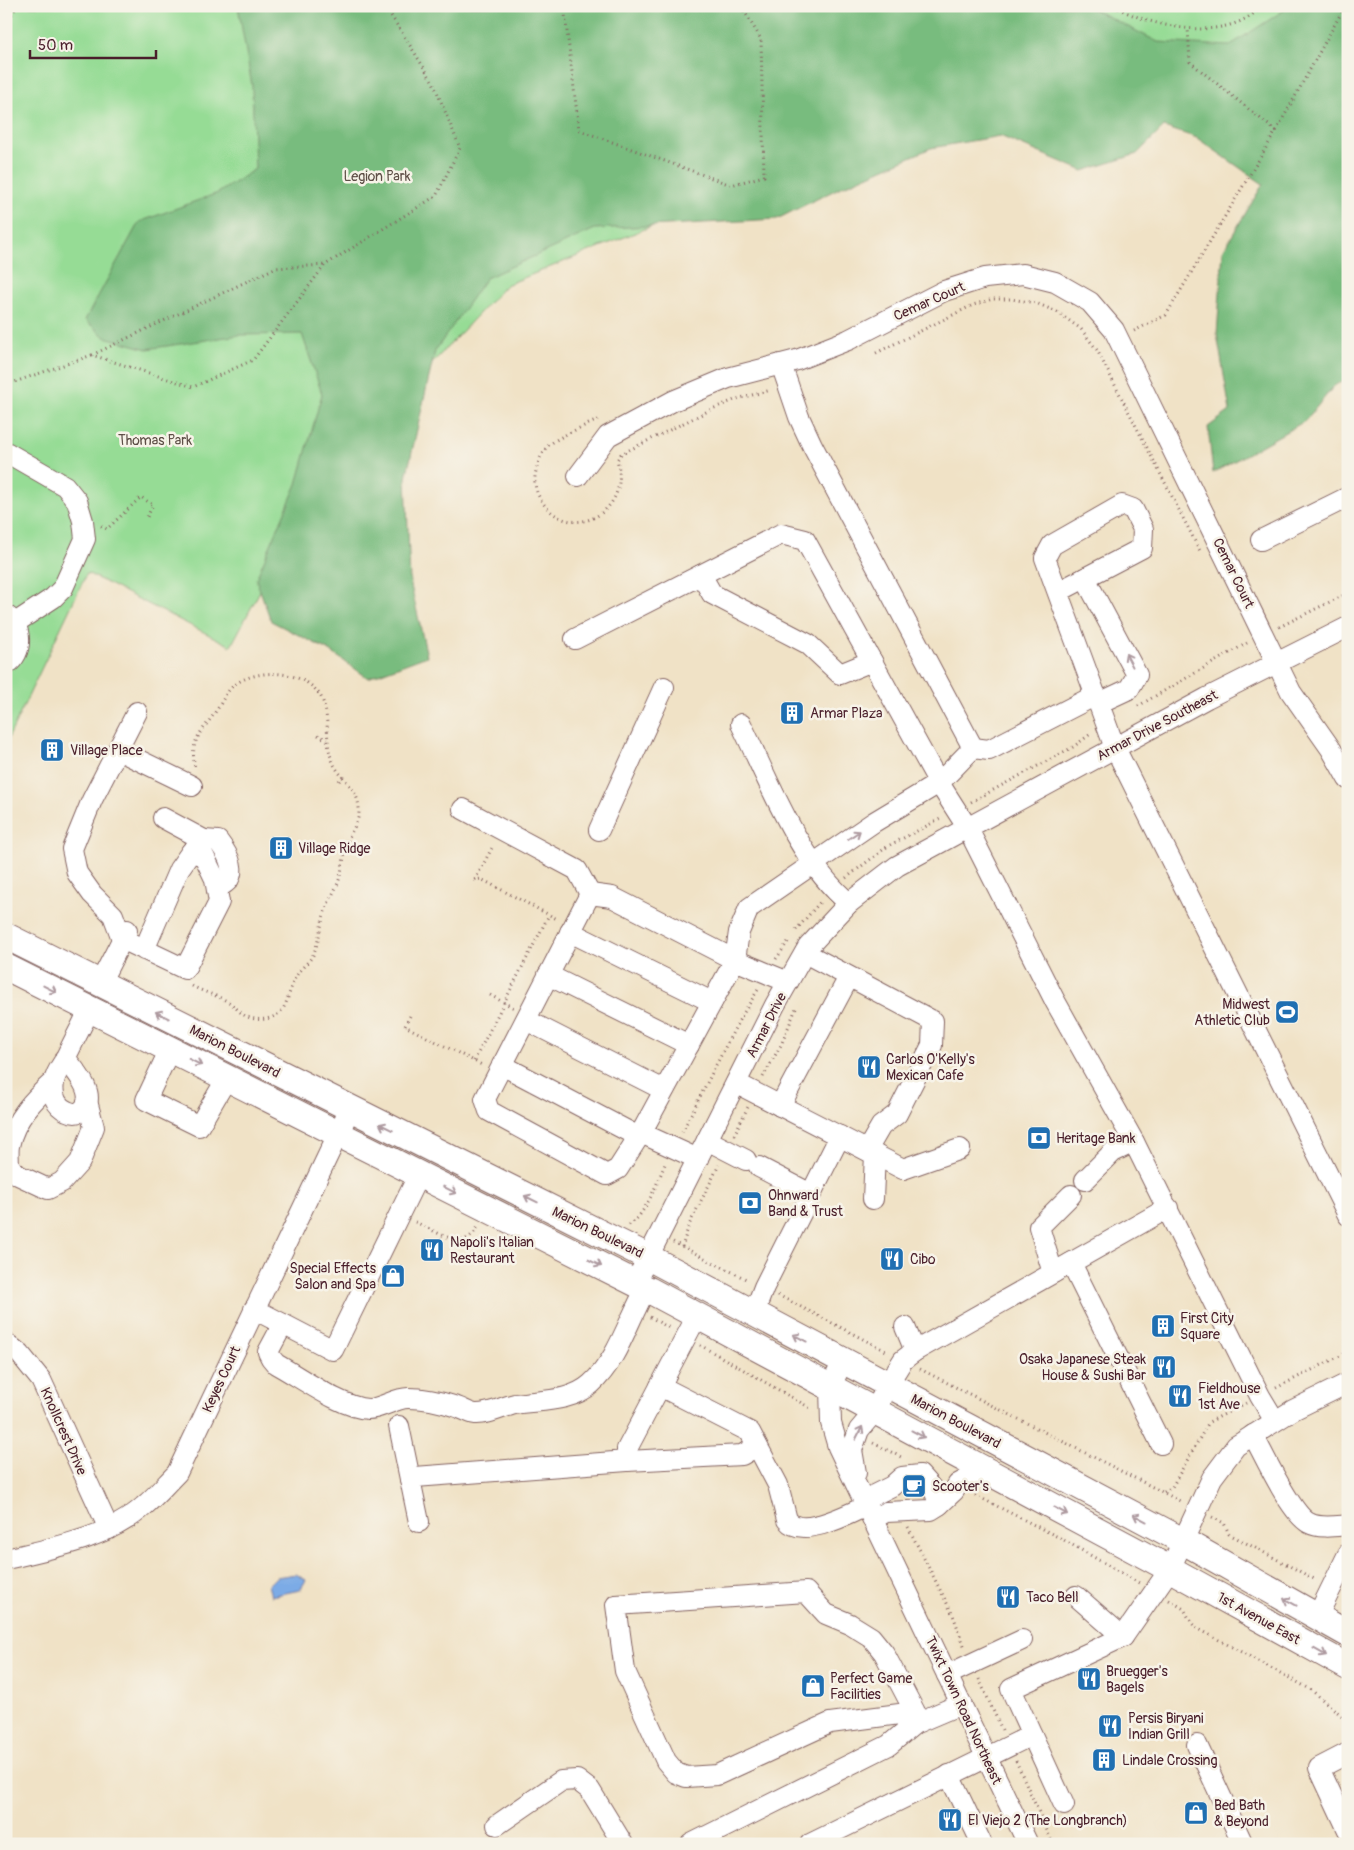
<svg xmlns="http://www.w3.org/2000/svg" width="1354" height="1850" font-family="Pangolin,sans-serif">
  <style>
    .green { fill: #96dc95; stroke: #707e60 }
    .forest { fill: #78bc7e; stroke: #616e54 }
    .water { fill: #7cabe6; stroke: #636588 }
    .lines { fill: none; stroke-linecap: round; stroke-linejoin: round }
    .minor-casing { stroke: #846361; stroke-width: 22 }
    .major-casing { stroke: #846361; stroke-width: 28 }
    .path { stroke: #846361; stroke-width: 3; stroke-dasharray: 1 4; stroke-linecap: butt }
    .minor { stroke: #fff; stroke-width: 20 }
    .major { stroke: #fff; stroke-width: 26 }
    .oneway { stroke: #ae9aa0 }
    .labels { text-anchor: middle; stroke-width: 5; stroke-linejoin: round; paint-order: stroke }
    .park-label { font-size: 14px; fill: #5d4e46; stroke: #f7f3e8 }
    .street-label { font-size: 14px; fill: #4a1f2b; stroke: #f7f3e8 }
    .poi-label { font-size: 14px; fill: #4a1f2b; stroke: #f7f3e8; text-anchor: start }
  </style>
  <rect width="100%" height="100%" fill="#f7f3e8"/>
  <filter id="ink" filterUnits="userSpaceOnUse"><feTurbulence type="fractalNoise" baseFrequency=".02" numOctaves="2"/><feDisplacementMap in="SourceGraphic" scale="10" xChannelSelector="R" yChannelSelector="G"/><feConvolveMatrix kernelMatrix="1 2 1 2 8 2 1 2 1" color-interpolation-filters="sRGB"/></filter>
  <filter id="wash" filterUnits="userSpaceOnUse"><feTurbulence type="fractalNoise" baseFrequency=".0096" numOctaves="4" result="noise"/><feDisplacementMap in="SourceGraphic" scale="20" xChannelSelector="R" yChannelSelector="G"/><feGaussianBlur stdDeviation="1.12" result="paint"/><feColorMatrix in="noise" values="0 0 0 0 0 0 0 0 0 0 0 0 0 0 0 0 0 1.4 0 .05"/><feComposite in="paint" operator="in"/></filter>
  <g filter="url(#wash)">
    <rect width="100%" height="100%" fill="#f0e2c6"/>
    <!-- green -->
    <path class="green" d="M6,6H1348V208L1070,67L939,110L506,285L422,374L331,456L231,646L87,573L6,743Z"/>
    <!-- forest -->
    <path class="forest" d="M238,6H1087L1158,42L1229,46L1286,9L1288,6H1343L1348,9V379L1335,385L1305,421L1213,473L1208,427L1230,411L1217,334L1223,251L1263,184L1197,138L1164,127L1137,154L1083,171L1000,136L931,148L839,188L777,219L595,229L486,278L435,351L406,478L410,581L427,656L368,678L330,651L271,621L256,579L297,484L322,394L302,334L239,335L147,349L105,337L85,320L139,222L218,193L255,169L252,86Z"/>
    <!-- water -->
    <path class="water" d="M296,1574L306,1580L300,1590L271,1596L268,1585L276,1577Z"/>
  </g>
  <g filter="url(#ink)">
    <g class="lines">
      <defs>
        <g id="minor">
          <path d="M781,364L799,417L812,445L973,748"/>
          <path d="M6,452L65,486L77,501L83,521L85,539L63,588L53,598L15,623"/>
          <path d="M578,476L608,436L673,401L728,378L797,360L848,340L944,291L985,278L1023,274L1055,282L1090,302L1114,330L1291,692L1331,749L1348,779"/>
          <path d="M1261,540L1348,497"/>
          <path d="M701,575L712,594L808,644L840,674L872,661"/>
          <path d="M1085,578L1137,675L1129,689L1099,703"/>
          <path d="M1058,592L1142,548L1143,529L1133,509L1122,505L1052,545L1045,558L1115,748L1348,1215"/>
          <path d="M6,615C23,628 24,653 6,665"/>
          <path d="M575,639L781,534L805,540L939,783L967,827L1055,1001L1134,1142L1260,1396L1275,1421"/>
          <path d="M137,712L92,800L72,849L77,873L92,894L113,915L122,939L185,969L219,902L215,879L204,856L191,852L179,869L144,950"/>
          <path d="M741,724C769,781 799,862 849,903"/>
          <path d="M118,750L192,786"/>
          <path d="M463,809L577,870L590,894"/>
          <path d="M163,818L204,840"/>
          <path d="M599,830L664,687"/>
          <path d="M191,852L204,840L218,841C225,850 236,867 229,879C227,883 220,886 217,889"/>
          <path d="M570,932L712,1002"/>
          <path d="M805,953L933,1021L932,1045L897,1114L881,1126L867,1150"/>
          <path d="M548,975L689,1045"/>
          <path d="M100,983L127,930"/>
          <path d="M526,1020L664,1090"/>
          <path d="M170,1049L146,1100L199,1126L227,1078"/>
          <path d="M65,1058C75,1070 100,1097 81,1111C77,1114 71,1113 67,1111C55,1106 52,1095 54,1082C55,1075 60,1067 64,1061C72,1044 81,1027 90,1009"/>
          <path d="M502,1065L639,1137"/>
          <path d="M54,1081C35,1098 14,1119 9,1146C8,1152 9,1160 9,1166L18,1175L48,1189L62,1182L80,1162L94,1127L87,1101"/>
          <path d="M736,1083L903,1169L960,1149"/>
          <path d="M780,1106L849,977"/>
          <path d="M641,1133L618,1169L607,1175L489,1111L485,1099L590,894L612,897L735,960L739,932L749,908L874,822L939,783L973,748L989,750L1096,695"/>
          <path d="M707,1140L746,1160"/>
          <path d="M698,1159L641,1133L735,960L788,982"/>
          <path d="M759,1167L811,1194"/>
          <path d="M1085,1180L1113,1152L1134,1142"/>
          <path d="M873,1199L875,1154"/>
          <path d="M1071,1263L1161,1444"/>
          <path d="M1053,1273L1039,1227L1071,1195"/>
          <path d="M635,1283L775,1005L808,947L849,903L897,866L1207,698L1348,627"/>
          <path d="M254,1309L333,1350L419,1174"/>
          <path d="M754,1313L764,1287L840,1136"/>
          <path d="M283,1324L268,1352L271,1358L276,1364C300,1377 342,1408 368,1409C381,1409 395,1398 408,1398C424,1398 442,1402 457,1407C463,1409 469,1413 475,1414C488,1415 502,1407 515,1404C541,1400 571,1402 591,1384C618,1360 628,1320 646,1289"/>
          <path d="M905,1327L915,1351"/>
          <path d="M6,1343L20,1354L41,1380L109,1529"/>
          <path d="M843,1361L830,1388L831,1423L838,1447L1028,1844"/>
          <path d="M660,1386L750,1432L778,1485L787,1520C802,1539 849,1514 866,1506"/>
          <path d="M399,1426L410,1479"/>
          <path d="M1253,1435C1264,1455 1291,1514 1309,1523C1320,1529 1336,1526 1348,1525"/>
          <path d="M627,1461L742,1455L757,1446"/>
          <path d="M856,1473L852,1450L859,1430L875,1411L888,1384L903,1360L915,1351L1168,1208"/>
          <path d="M864,1500L892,1486L902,1477L920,1475L935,1492L939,1505L931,1510L886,1512L873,1519"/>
          <path d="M939,1505L954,1491L958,1484L984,1470"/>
          <path d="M419,1522L410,1479L415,1477L627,1461V1449L697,1316"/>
          <path d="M6,1559C52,1548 109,1538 144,1506C156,1496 166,1484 177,1473L350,1109"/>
          <path d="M1076,1596L1123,1637"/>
          <path d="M1317,1617L1348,1554"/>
          <path d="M947,1675L1022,1640"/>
          <path d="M915,1712L830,1723L717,1775L686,1777L676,1773L666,1761L625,1671L616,1605L806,1592L826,1614L850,1624L871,1637L884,1653L915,1712L920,1721"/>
          <path d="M1197,1745L1243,1844"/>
          <path d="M1348,1753L1319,1768L1348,1830"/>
          <path d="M949,1775L982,1844"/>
          <path d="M1064,1805L1011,1689L1123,1637L1170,1569L1212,1478L1236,1446L1293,1410L1348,1383"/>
          <path d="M497,1825L561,1781L577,1780L590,1790L623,1844"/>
          <path d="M691,1844L889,1745L914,1724L961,1704"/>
          <path d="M810,1844L1032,1735"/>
        </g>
        <g id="major">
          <path d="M6,936L648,1257L1183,1541L1348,1634"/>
          <path d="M6,967L649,1290L1170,1569L1348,1667"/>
        </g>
      </defs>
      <!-- minor casing -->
      <use href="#minor" class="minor-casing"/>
      <!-- major casing -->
      <use href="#major" class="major-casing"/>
      <!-- path -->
      <g class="path">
        <path d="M564,6L579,130L731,185L764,176L761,39L741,6"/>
        <path d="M1114,6C1153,28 1227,44 1262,6"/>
        <path d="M6,23L17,6"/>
        <path d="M1276,131L1345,6"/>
        <path d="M1134,331L1166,315L1276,131L1190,62L1188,28"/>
        <path d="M876,353L973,305L993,299H1011L1036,303L1057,312L1081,329L1097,350L1201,553"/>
        <path d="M92,355L275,268L325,265"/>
        <path d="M6,385L92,355L193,387L253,360L325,265L436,196L460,148L433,82L385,6"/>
        <path d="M598,420C584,426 565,434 553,442C543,448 539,459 536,471C533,482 536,494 543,503C573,544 632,511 617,460L621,454L712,409L737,399L771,390"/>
        <path d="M101,526L107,529L141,497L153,505L146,519"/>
        <path d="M1279,627L1348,593"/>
        <path d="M1138,706L1247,643"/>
        <path d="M318,735L327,740"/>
        <path d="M339,781L343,776"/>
        <path d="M971,802L1073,747L1092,733"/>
        <path d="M846,878L888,846L942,818"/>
        <path d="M474,880L481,879L557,919"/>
        <path d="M475,880L493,846"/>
        <path d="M796,930L821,901"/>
        <path d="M776,959L790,939"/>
        <path d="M192,986C203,992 216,995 227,1001C233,1004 238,1011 244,1015C257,1023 277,1020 284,1007C290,996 291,982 299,972C303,966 310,961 313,955C319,942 320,928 324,915C327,903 335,892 339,880C343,867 344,853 348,840C352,829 360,821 359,808C357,785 339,779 332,760C324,740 331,717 321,697C305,669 256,667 233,686C225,693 222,703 216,711C202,733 189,739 195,768"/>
        <path d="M490,995L514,1008"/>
        <path d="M410,1016L405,1026L482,1065"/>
        <path d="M474,1061L549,915"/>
        <path d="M763,1077L781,1045L797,1006"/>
        <path d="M682,1132L738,1022L759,988"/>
        <path d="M734,1135L748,1107"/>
        <path d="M415,1222C427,1227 451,1242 463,1240C470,1238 474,1233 478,1227"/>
        <path d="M629,1225C646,1215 658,1180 666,1162"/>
        <path d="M673,1242L748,1280"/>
        <path d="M682,1247L689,1225L719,1165"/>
        <path d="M778,1295L888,1352"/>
        <path d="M650,1317L671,1329"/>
        <path d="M700,1345L812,1409"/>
        <path d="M920,1369L1182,1502"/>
        <path d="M1276,1388L1348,1352"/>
        <path d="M873,1443L903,1458"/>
        <path d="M1164,1492L1172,1487L1209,1422L1246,1403"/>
        <path d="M975,1495L1062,1539L1139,1583"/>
        <path d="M1212,1517L1224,1523L1229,1534L1316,1580"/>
        <path d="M908,1527L953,1615L965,1648"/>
        <path d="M1169,1600L1184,1609L1191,1622L1195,1627L1310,1689L1348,1721"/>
        <path d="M979,1679L1002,1730"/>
        <path d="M1016,1761L1053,1844"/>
      </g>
      <!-- minor -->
      <use href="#minor" class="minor"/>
      <!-- major -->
      <use href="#major" class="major"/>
    </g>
    <!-- one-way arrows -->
    <defs><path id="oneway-shaft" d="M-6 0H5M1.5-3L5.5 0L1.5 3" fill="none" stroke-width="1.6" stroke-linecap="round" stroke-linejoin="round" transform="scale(1.25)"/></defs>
    <g class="oneway">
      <use href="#oneway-shaft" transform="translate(1129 660) rotate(-118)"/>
      <use href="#oneway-shaft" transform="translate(854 835) rotate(-34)"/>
      <use href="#oneway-shaft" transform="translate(50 989) rotate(27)"/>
      <use href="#oneway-shaft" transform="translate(162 1015) rotate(-153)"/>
      <use href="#oneway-shaft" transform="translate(195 1062) rotate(27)"/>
      <use href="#oneway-shaft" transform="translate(386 1127) rotate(-154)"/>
      <use href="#oneway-shaft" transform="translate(450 1190) rotate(27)"/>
      <use href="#oneway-shaft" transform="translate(531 1199) rotate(-154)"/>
      <use href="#oneway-shaft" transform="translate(595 1263) rotate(27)"/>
      <use href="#oneway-shaft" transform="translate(800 1338) rotate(-152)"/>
      <use href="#oneway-shaft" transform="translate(859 1433) rotate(-63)"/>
      <use href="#oneway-shaft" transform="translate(918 1434) rotate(28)"/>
      <use href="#oneway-shaft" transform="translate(1061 1511) rotate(28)"/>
      <use href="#oneway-shaft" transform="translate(1140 1518) rotate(-152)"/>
      <use href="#oneway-shaft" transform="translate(1290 1602) rotate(-151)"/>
      <use href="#oneway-shaft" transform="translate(1320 1652) rotate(29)"/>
    </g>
  </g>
  <!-- icons -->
  <defs>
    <symbol id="building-square" viewBox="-11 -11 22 22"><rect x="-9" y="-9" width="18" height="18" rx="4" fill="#1f6fb2" stroke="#f7f3e8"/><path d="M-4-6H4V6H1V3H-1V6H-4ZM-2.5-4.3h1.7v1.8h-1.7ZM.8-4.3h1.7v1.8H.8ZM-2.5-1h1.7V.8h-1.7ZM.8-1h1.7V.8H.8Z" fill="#fff"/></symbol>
    <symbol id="stadium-square" viewBox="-11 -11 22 22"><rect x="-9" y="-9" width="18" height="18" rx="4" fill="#1f6fb2" stroke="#f7f3e8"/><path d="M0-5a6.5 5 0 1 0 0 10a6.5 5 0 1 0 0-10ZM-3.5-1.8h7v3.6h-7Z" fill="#fff"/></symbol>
    <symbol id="restaurant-square" viewBox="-11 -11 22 22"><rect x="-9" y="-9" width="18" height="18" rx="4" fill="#1f6fb2" stroke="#f7f3e8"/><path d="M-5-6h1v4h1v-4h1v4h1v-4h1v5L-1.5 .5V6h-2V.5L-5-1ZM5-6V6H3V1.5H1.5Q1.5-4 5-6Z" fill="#fff"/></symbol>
    <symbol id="bank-square" viewBox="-11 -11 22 22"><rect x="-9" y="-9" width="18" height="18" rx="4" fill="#1f6fb2" stroke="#f7f3e8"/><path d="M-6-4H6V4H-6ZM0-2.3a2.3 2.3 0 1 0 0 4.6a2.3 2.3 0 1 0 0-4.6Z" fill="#fff"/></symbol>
    <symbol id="shop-square" viewBox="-11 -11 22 22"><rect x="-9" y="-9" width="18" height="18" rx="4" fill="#1f6fb2" stroke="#f7f3e8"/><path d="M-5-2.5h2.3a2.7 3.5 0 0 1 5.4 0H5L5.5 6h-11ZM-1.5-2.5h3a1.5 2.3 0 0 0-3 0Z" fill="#fff"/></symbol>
    <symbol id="cafe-square" viewBox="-11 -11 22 22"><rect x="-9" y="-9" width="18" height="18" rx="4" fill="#1f6fb2" stroke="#f7f3e8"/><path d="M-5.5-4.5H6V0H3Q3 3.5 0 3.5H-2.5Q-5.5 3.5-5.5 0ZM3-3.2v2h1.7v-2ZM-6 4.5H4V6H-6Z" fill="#fff"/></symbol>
  </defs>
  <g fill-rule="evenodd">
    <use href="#building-square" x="778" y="699" width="28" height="28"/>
    <use href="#building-square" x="38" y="736" width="28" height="28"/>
    <use href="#building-square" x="267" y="834" width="28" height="28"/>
    <use href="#stadium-square" x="1273" y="998" width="28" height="28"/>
    <use href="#restaurant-square" x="855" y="1053" width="28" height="28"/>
    <use href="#bank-square" x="1025" y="1124" width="28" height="28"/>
    <use href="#bank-square" x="736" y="1189" width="28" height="28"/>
    <use href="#restaurant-square" x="418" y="1236" width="28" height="28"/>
    <use href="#restaurant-square" x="878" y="1245" width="28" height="28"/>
    <use href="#shop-square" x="379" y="1262" width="28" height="28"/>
    <use href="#building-square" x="1149" y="1312" width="28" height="28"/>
    <use href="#restaurant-square" x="1150" y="1353" width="28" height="28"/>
    <use href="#restaurant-square" x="1166" y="1382" width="28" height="28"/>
    <use href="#cafe-square" x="900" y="1472" width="28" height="28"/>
    <use href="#restaurant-square" x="994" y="1583" width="28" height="28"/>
    <use href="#restaurant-square" x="1075" y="1665" width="28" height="28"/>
    <use href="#shop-square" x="799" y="1672" width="28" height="28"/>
    <use href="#restaurant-square" x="1096" y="1712" width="28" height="28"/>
    <use href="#building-square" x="1090" y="1746" width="28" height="28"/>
    <use href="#shop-square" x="1182" y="1799" width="28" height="28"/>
    <use href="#restaurant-square" x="936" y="1806" width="28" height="28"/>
  </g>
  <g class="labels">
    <!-- park labels -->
    <g class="park-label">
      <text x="377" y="181">Legion Park</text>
      <text x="155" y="445">Thomas Park</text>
    </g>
    <!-- street labels -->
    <g class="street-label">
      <text transform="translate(929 301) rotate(-24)" y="5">Cemar Court</text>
      <text transform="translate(1234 573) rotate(64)" y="5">Cemar Court</text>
      <text transform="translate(1157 725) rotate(-28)" y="5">Armar Drive Southeast</text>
      <text transform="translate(766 1025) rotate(-63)" y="5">Armar Drive</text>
      <text transform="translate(235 1051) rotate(27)" y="5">Marion Boulevard</text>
      <text transform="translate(598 1232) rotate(26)" y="5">Marion Boulevard</text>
      <text transform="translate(221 1379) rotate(-65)" y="5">Keyes Court</text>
      <text transform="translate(956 1421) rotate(28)" y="5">Marion Boulevard</text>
      <text transform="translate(64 1431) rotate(66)" y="5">Knollcrest Drive</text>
      <text transform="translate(1259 1618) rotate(29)" y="5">1st Avenue East</text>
      <text transform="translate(964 1710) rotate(65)" y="5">Twixt Town Road Northeast</text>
    </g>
    <!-- poi labels -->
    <g class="poi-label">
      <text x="810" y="718">Armar Plaza</text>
      <text x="70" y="755">Village Place</text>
      <text x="298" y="853">Village Ridge</text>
      <text x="1270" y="1009" text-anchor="end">Midwest<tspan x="1270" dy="16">Athletic Club</tspan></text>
      <text x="886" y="1064">Carlos O'Kelly's<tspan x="886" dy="16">Mexican Cafe</tspan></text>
      <text x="1056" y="1143">Heritage Bank</text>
      <text x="768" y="1200">Ohnward<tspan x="768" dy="16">Band &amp; Trust</tspan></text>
      <text x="450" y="1247">Napoli's Italian<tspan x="450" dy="16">Restaurant</tspan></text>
      <text x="910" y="1264">Cibo</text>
      <text x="376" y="1273" text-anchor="end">Special Effects<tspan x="376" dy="16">Salon and Spa</tspan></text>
      <text x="1180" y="1323">First City<tspan x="1180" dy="16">Square</tspan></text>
      <text x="1146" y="1364" text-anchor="end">Osaka Japanese Steak<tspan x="1146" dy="16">House &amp; Sushi Bar</tspan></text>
      <text x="1198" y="1393">Fieldhouse<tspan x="1198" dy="16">1st Ave</tspan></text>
      <text x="932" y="1491">Scooter's</text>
      <text x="1026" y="1602">Taco Bell</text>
      <text x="1106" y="1676">Bruegger's<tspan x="1106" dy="16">Bagels</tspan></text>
      <text x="830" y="1683">Perfect Game<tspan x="830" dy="16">Facilities</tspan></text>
      <text x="1128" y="1723">Persis Biryani<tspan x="1128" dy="16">Indian Grill</tspan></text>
      <text x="1122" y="1765">Lindale Crossing</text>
      <text x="1214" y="1810">Bed Bath<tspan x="1214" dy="16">&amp; Beyond</tspan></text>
      <text x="968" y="1825">El Viejo 2 (The Longbranch)</text>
    </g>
  </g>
  <!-- margin -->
  <rect width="1354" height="1850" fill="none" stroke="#f7f3e8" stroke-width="25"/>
  <!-- scale -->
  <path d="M30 50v8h126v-8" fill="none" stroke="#4a1f2b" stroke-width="2.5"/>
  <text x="38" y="50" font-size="15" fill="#4a1f2b" stroke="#f7f3e8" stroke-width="4" paint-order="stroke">50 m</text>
</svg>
